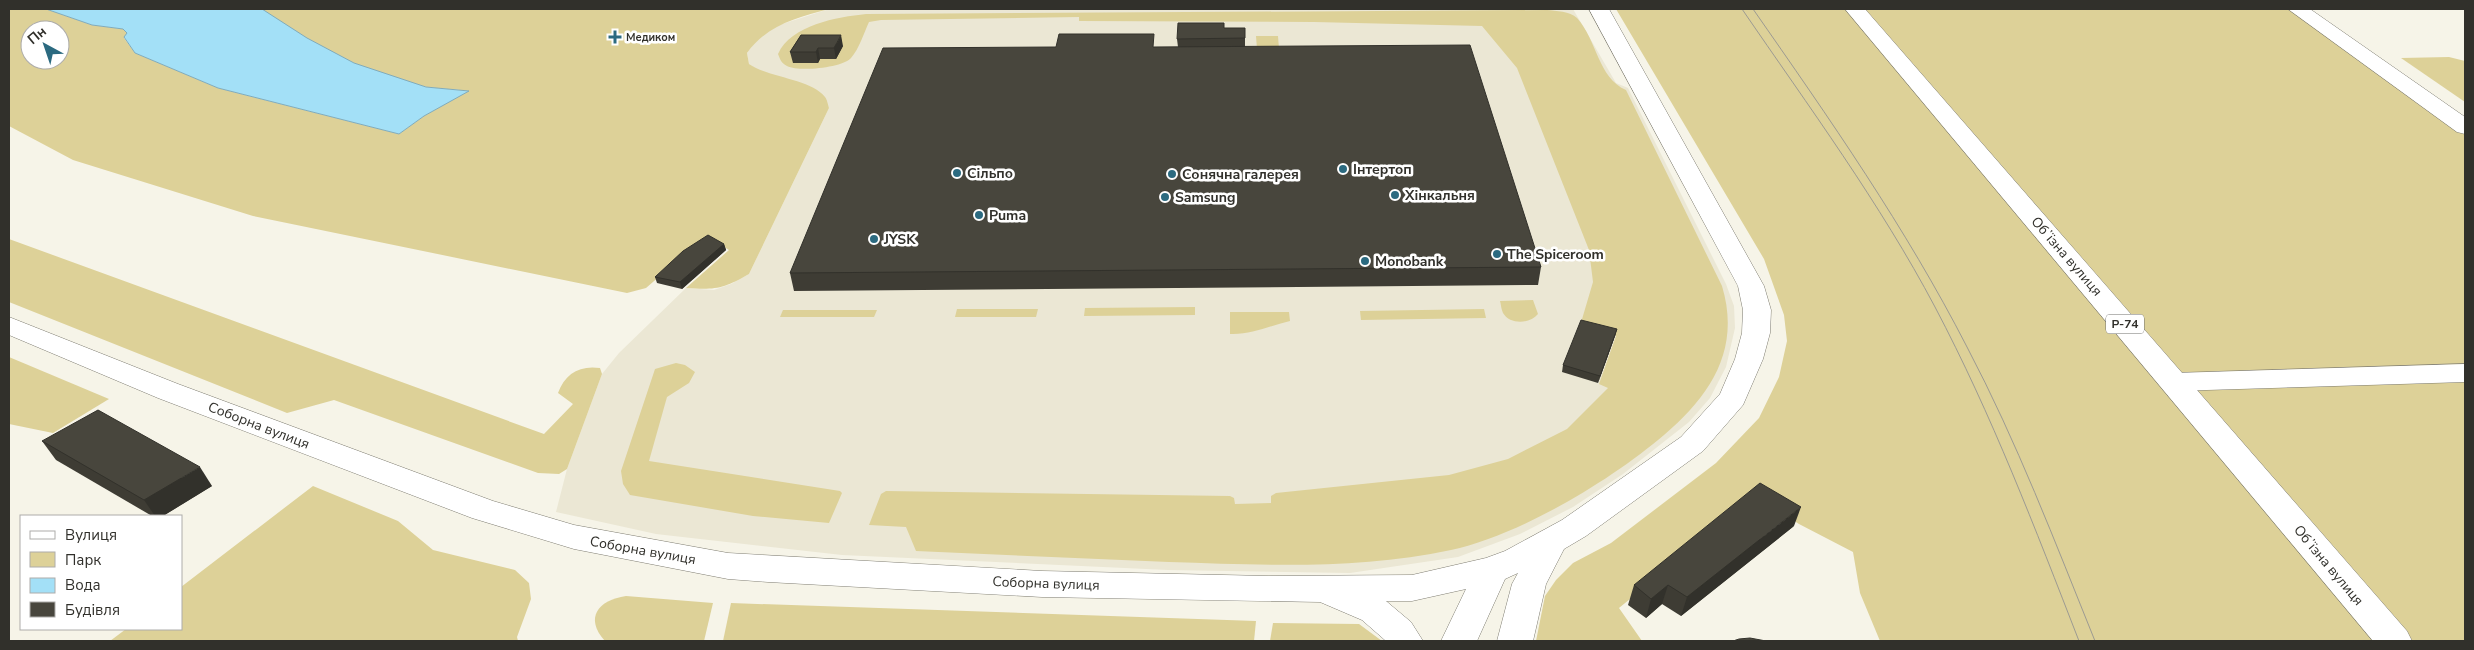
<svg xmlns="http://www.w3.org/2000/svg" width="2474" height="650" font-family="'Nunito Sans',sans-serif">
  <style>
    .built { fill: #ebe7d4 }
    .green { fill: #ddd198; fill-rule: evenodd }
    .water { fill: #a3e0f7; stroke: #81abba }
    .lines { fill: none; stroke-linecap: round; stroke-linejoin: round }
    .secondary-casing { stroke: #7f7d72; stroke-width: 1 }
    .primary-casing { stroke: #7f7d72; stroke-width: 1 }
    .secondary { fill: #fff; fill-rule: evenodd }
    .primary { fill: #fff; fill-rule: evenodd }
    .tram { stroke: #9c9a92; stroke-width: 1 }
    .wall { fill: #3e3c34 }
    .shaded-wall { fill: #32312b }
    .building { fill: #48463d; stroke: #32312b }
    .poi-dot { fill: #2b6a80; stroke: #fff; stroke-width: 2 }
    .labels { text-anchor: middle; stroke-width: 5; stroke-linejoin: round; paint-order: stroke }
    .far-poi-label { font-size: 11px; font-weight: bold; fill: #31302b; stroke: #fff; text-anchor: start }
    .shield { fill: #fff; stroke: #6f6e6b; stroke-width: 1 }
    .shield-label { font-size: 12px; font-weight: bold; fill: #31302b }
    .poi-label { font-size: 14px; font-weight: bold; fill: #31302b; stroke: #fff; text-anchor: start }
    .street-label { font-size: 14px; fill: #31302b; stroke: #fff }
  </style>
  <rect width="100%" height="100%" fill="#f6f4e8"/>
  <!-- built -->
  <path class="built" d="M829,9H1573L1616,83L1628,88L1726,284L1734,306L1735,328L1726,367L1710,398L1689,422L1623,474L1573,507L1520,534L1458,557L1350,573L1168,570L842,555L656,534L556,512L567,469L602,374L619,353L686,288L714,290L731,284L749,274L829,108L812,88L759,71L749,64L747,53L758,38L779,25Z"/>
  <!-- green -->
  <g class="green">
    <path d="M9,9H46L92,25L123,29L127,33L124,38L135,53L218,88L399,134L424,116L468,91C455,89 440,89 427,87C377,77 300,42 262,9H829C797,18 768,24 747,53L749,64C769,78 811,79 825,97C827,99 828,105 829,108L749,274C723,289 715,290 686,288L729,250L710,238L683,256L646,288L627,293L253,216L73,160L9,126ZM30,30H60V60H30Z"/>
    <path d="M1616,9H2298L2465,127V641H1880L1860,593L1853,552L1799,524L1756,496L1619,608L1642,641H1536L1545,596L1556,580L1573,563L1611,543L1716,463L1759,418L1779,377L1787,341L1784,315L1764,259Z"/>
    <path d="M1547,10C1556,11 1570,11 1577,18C1597,40 1598,78 1626,90L1722,286C1741,349 1711,395 1664,435C1610,481 1520,535 1451,550C1358,570 1263,565 1169,562C1085,558 1000,555 916,551L906,527L869,525L881,494L886,491L1230,496L1234,498L1235,504L1271,503V496L1276,493L1449,475L1508,459L1567,429L1608,388L1599,384L1616,336L1580,326L1593,282L1589,250L1517,68L1482,26L1314,22L1079,21V17L881,20L869,22C864,33 859,49 851,58C842,68 799,72 787,66C781,63 780,59 778,54C791,25 837,17 866,14Z"/>
    <path d="M1256,36H1278L1279,49H1257Z"/>
    <path d="M2449,57L2465,61V102L2401,58Z"/>
    <path d="M9,239L544,434L573,404L558,393C565,374 579,365 600,368L602,374L567,469L559,474L538,473L334,400L287,413L9,302Z"/>
    <path d="M1533,300L1538,314C1530,324 1510,325 1503,313C1501,309 1501,304 1500,301Z"/>
    <path d="M1195,307V315L1084,316L1085,308Z"/>
    <path d="M957,309H1038L1036,317H955Z"/>
    <path d="M1484,309L1486,318L1361,320L1360,311Z"/>
    <path d="M783,310H877L874,317H780Z"/>
    <path d="M1230,312H1289L1290,321C1269,326 1251,335 1230,334Z"/>
    <path d="M9,357L109,399L53,433L9,424Z"/>
    <path d="M676,363L685,365L695,372L689,383L667,397L649,461L840,491L842,493L829,523L753,516L630,495L623,484L621,471L655,369Z"/>
    <path d="M313,486L398,521L433,550L515,570L529,583L531,599L517,637L518,641H110L126,629H181V587Z"/>
    <path d="M626,596L713,603L704,641H605C584,618 598,600 626,596Z"/>
    <path d="M731,603L1256,621L1254,641H723Z"/>
    <path d="M1273,623L1359,624L1382,641H1270Z"/>
  </g>
  <!-- water -->
  <path class="water" d="M46,9H262L307,38L354,63L426,87L469,91L424,116L399,134L218,88L135,53L124,37L127,33L123,29L92,25Z"/>
  <g class="lines">
    <defs>
      <g id="secondary">
        <path d="M1589,9H1609L1764,286L1771,310L1770,333L1763,359L1743,405L1703,451L1586,536L1564,549L1546,584L1533,641H1497L1512,584L1518,573L1505,579L1477,641H1441L1466,589L1412,601H1386L1411,622L1423,641H1386L1362,620L1320,602L1042,597L768,582L728,579L574,549L472,518L158,398L9,335V317L178,384L493,501L574,525L728,553L1042,571L1268,576L1412,575L1486,558L1505,551L1562,520L1681,437L1720,394L1735,359L1742,333L1743,310L1738,286Z"/>
        <path d="M2288,9H2310L2465,117V134L2457,132Z"/>
        <path d="M2465,364V382L2174,391L2164,389L2160,382L2164,375L2174,373Z"/>
      </g>
      <path id="primary" d="M1845,9H1865L2407,631L2412,641H2373Z"/>
    </defs>
    <!-- secondary casing -->
    <use href="#secondary" class="secondary-casing"/>
    <!-- primary casing -->
    <use href="#primary" class="primary-casing"/>
    <!-- secondary -->
    <use href="#secondary" class="secondary"/>
    <!-- primary -->
    <use href="#primary" class="primary"/>
    <!-- tram -->
    <g class="tram">
      <path d="M1742,9C1809,107 1880,203 1935,307C1992,415 2035,528 2079,641"/>
      <path d="M1753,9C1829,118 1906,228 1967,347C2017,442 2055,542 2095,641"/>
    </g>
  </g>
  <!-- wall -->
  <g class="wall">
    <path d="M1224,28L1245,38V47L1541,267L1538,285L794,291L790,273L1155,47H1178L1177,39Z"/>
    <path d="M801,35L843,46L836,59H820L818,63H793L790,52Z"/>
    <path d="M724,244L726,250L682,289L657,283L655,277Z"/>
    <path d="M1617,329L1615,336L1598,383L1562,372L1563,365Z"/>
    <path d="M42,441L212,486L163,516H152L56,460Z"/>
    <path d="M1794,526L1681,616L1662,604L1646,618L1628,605L1634,585Z"/>
  </g>
  <!-- shaded-wall -->
  <g class="shaded-wall">
    <path d="M841,35L843,46L836,59L834,48Z"/>
    <path d="M818,48L820,59L818,63L816,52Z"/>
    <path d="M724,244L726,250L682,289L680,282Z"/>
    <path d="M1617,329L1615,336L1598,383L1600,376Z"/>
    <path d="M200,467L212,486L163,516H155L144,500Z"/>
    <path d="M1801,507L1794,526L1681,616L1687,597Z"/>
    <path d="M1668,585L1662,604L1646,618L1651,599Z"/>
  </g>
  <!-- building -->
  <g class="building">
    <path d="M1178,23H1224V28H1245V38L1177,39Z"/>
    <path d="M1059,34H1154L1153,47L1470,45L1541,267L790,273L883,48L1056,47Z"/>
    <path d="M801,35H841L834,48H818L816,52H790Z"/>
    <path d="M708,235L724,244L680,282L655,277L683,251Z"/>
    <path d="M1581,320L1617,329L1600,376L1563,365Z"/>
    <path d="M98,410L200,467L144,500L42,441Z"/>
    <path d="M1760,483L1801,507L1687,597L1668,585L1651,599L1634,585Z"/>
    <path d="M1750,638L1766,641H1733L1739,639Z"/>
  </g>
  <!-- markers -->
  <g class="poi-dot">
    <path d="M612.5 29.5h5v5h5v5h-5v5h-5v-5h-5v-5h5z"/>
    <circle cx="1343" cy="169" r="5"/>
    <circle cx="957" cy="173" r="5"/>
    <circle cx="1172" cy="174" r="5"/>
    <circle cx="1395" cy="195" r="5"/>
    <circle cx="1165" cy="197" r="5"/>
    <circle cx="979" cy="215" r="5"/>
    <circle cx="874" cy="239" r="5"/>
    <circle cx="1497" cy="254" r="5"/>
    <circle cx="1365" cy="261" r="5"/>
  </g>
  <g class="labels">
    <!-- far-poi labels -->
    <g class="far-poi-label">
      <text x="626" y="41">Медиком</text>
    </g>
    <!-- shield labels -->
    <rect class="shield" x="2106" y="314.5" width="38" height="19" rx="4"/>
    <g class="shield-label">
      <text x="2125" y="328">Р-74</text>
    </g>
    <!-- poi labels -->
    <g class="poi-label">
      <text x="1353" y="174">Інтертоп</text>
      <text x="967" y="178">Сільпо</text>
      <text x="1182" y="179">Сонячна галерея</text>
      <text x="1405" y="200">Хінкальня</text>
      <text x="1175" y="202">Samsung</text>
      <text x="989" y="220">Puma</text>
      <text x="884" y="244">JYSK</text>
      <text x="1507" y="259">The Spiceroom</text>
      <text x="1375" y="266">Monobank</text>
    </g>
    <!-- street labels -->
    <g class="street-label">
      <text transform="translate(2067 256) rotate(49)" y="5">Обʼїзна вулиця</text>
      <text transform="translate(259 425) rotate(21)" y="5">Соборна вулиця</text>
      <text transform="translate(643 550) rotate(10)" y="5">Соборна вулиця</text>
      <text transform="translate(2329 565) rotate(50)" y="5">Обʼїзна вулиця</text>
      <text transform="translate(1046 583) rotate(2)" y="5">Соборна вулиця</text>
    </g>
  </g>
  <!-- border -->
  <rect width="2474" height="650" fill="none" stroke="#31302b" stroke-width="20"/>
  <!-- legend -->
  <rect x="20" y="515" width="162" height="115" fill="#ffffff" stroke="#adacaa"/>
  <rect x="30" y="531" width="25" height="8" fill="#ffffff" stroke="#adacaa"/>
  <text x="65" y="540" font-size="15" fill="#31302b">Вулиця</text>
  <rect x="30" y="552" width="25" height="15" fill="#ddd198" stroke="#adacaa"/>
  <text x="65" y="565" font-size="15" fill="#31302b">Парк</text>
  <rect x="30" y="578" width="25" height="15" fill="#a3e0f7" stroke="#adacaa"/>
  <text x="65" y="590" font-size="15" fill="#31302b">Вода</text>
  <rect x="30" y="602" width="25" height="15" fill="#48463d" stroke="#adacaa"/>
  <text x="65" y="615" font-size="15" fill="#31302b">Будівля</text>
  <!-- north arrow -->
  <g transform="translate(45 45) rotate(320)"><circle r="24" fill="#ffffff" stroke="#adacaa"/>
  <path d="M0-4L9 19L0 12L-9 19Z" fill="#2b6a80"/>
  <text y="-8" font-size="14" font-weight="bold" text-anchor="middle" fill="#31302b">Пн</text>
  </g>
</svg>
